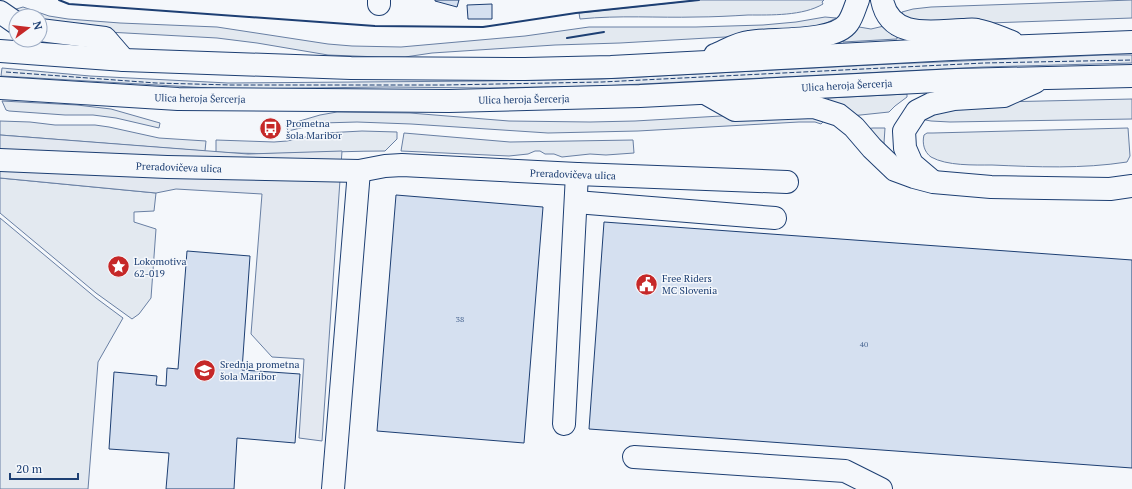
<svg xmlns="http://www.w3.org/2000/svg" width="1132" height="489" font-family="'PT Serif',serif">
  <style>
    .green { fill: #e3e9f0; stroke: #687fa3 }
    .parking { fill: #e3e8f0; stroke: #687fa3 }
    .building { fill: #d5e0f0; stroke: #1d3f73 }
    .lines { fill: none; stroke-linecap: round; stroke-linejoin: round }
    .minor-casing { stroke: #1d3f73; stroke-width: 24 }
    .major-casing { stroke: #1d3f73; stroke-width: 24 }
    .minor { stroke: #f4f7fb; stroke-width: 22 }
    .major { stroke: #f4f7fb; stroke-width: 22 }
    .fence { stroke: #1d3f73; stroke-width: 1; stroke-dasharray: 5 2; stroke-linecap: butt }
    .wall { stroke: #1d3f73; stroke-width: 2 }
    .labels { text-anchor: middle; stroke-width: 3; stroke-linejoin: round; paint-order: stroke }
    .number-label { font-size: 8px; fill: #4b6792 }
    .street-label { font-size: 10px; fill: #1d3f73; stroke: #f4f7fb }
    .poi-label { font-size: 10px; fill: #1d3f73; stroke: #f4f7fb; text-anchor: start }
  </style>
  <rect width="100%" height="100%" fill="#f4f7fb"/>
  <!-- green -->
  <g class="green">
    <path d="M699,0H824L822,2L823,4C803,16 771,15 748,15C731,16 713,17 696,17C658,18 619,15 580,19L579,13Z"/>
    <path d="M1132,0V18L932,25H922L902,15V12L913,9L931,7Z"/>
    <path d="M23,7L49,16L68,19L120,23L217,27L328,44L352,46L401,47L525,36L589,27H696L763,25L796,22L825,17L836,18L817,28L778,34L620,43L555,45L432,53L405,57H380L328,55L257,43L217,38L71,30L40,24V16H22L13,10Z"/>
    <path d="M884,26L891,34L897,36V39L843,42L842,38L853,32L859,27L871,29Z"/>
    <path d="M1104,55H1132V63L983,67L602,86L486,88L385,87L227,89L1,76L2,68L90,76L228,83L486,81L601,79L892,64Z"/>
    <path d="M907,94V97L895,106L889,112L851,116L828,102V98Z"/>
    <path d="M1132,99V119L950,122L931,121L920,119L925,114L999,102Z"/>
    <path d="M2,101L77,105L111,109L160,123L159,128L116,118L93,115H65L9,111L6,110Z"/>
    <path d="M337,112L410,113L509,121L590,122L635,121L790,112L825,120L821,124L815,122H799L638,131L548,133L411,124L357,122L322,123L288,131L286,125L320,115Z"/>
    <path d="M0,121L30,122L55,125H95L109,127L159,138L206,141L205,151L0,135Z"/>
    <path d="M873,128H885L884,143L887,153L864,129Z"/>
    <path d="M1128,128L1130,156L1127,162C1082,169 1037,167 992,165C974,165 947,166 931,157C924,152 922,143 924,135L927,133H933Z"/>
    <path d="M362,131L397,132V139L385,151C329,151 272,156 216,152V140L274,142L287,141L325,133Z"/>
    <path d="M404,133L510,142L633,140L634,153L606,155L590,154L562,157L554,154H545L540,151H535L528,154L509,156L401,151Z"/>
    <path d="M0,178L156,193L154,211L134,212V222L156,229L151,298L139,314L132,319L96,293L0,213Z"/>
    <path d="M0,218L96,298L123,318L98,362L88,489H0Z"/>
  </g>
  <!-- parking -->
  <path class="parking" d="M0,135L248,154L342,151L322,441L299,438L304,359L272,357L251,334L262,194L176,189L156,193L0,178Z"/>
  <!-- building -->
  <g class="building">
    <path d="M435,0H459L457,7L435,1Z"/>
    <path d="M492,4V19H468L467,5Z"/>
    <path d="M396,195L543,207L524,443L377,431Z"/>
    <path d="M604,222L1132,260V468L589,429Z"/>
    <path d="M187,251L250,256L242,370L300,374L295,443L237,438L234,489H166L169,453L109,449L114,372L157,376L156,385L166,386L167,368L178,369Z"/>
  </g>
  <g class="lines">
    <defs>
      <g id="minor">
        <path d="M379,4V0"/>
        <path d="M0,12L16,23"/>
        <path d="M40,30L105,38L124,60"/>
        <path d="M0,160L167,167L359,171L385,166L402,165L577,174L787,182"/>
        <path d="M576,202L775,218"/>
        <path d="M564,424L577,174"/>
        <path d="M634,457L845,471L881,489"/>
        <path d="M333,489L359,171"/>
      </g>
      <g id="major">
        <path d="M882,0C890,40 932,31 962,30C967,30 973,29 977,30C989,32 1001,38 1012,42"/>
        <path d="M0,51L124,60L351,68L525,69L611,67L952,49L1132,42"/>
        <path d="M715,55C725,51 738,43 749,42C773,38 834,43 848,23C853,16 855,7 858,0"/>
        <path d="M0,88L178,99L449,101L640,96L957,80L1132,76"/>
        <path d="M705,93L735,110L814,107L839,115L854,127L872,148L895,170L914,177L933,182L991,187L1045,188L1110,189L1132,186"/>
        <path d="M932,181L912,164L905,148L904,131L917,111L931,104L954,99L1004,96L1035,82"/>
      </g>
    </defs>
    <!-- minor casing -->
    <use href="#minor" class="minor-casing"/>
    <!-- major casing -->
    <use href="#major" class="major-casing"/>
    <!-- minor -->
    <use href="#minor" class="minor"/>
    <!-- major -->
    <use href="#major" class="major"/>
    <!-- fence -->
    <path class="fence" d="M6,72L156,83L230,85H445L602,82L984,63L1132,60"/>
    <!-- wall -->
    <g class="wall">
      <path d="M59,0L69,4L375,26L483,27L576,13L699,0"/>
      <path d="M567,38L604,32"/>
    </g>
  </g>
  <!-- icons -->
  <defs>
    <symbol id="bus-disc" viewBox="-11 -11 22 22"><circle r="9.5" fill="#c62828" stroke="#f4f7fb"/><path d="M-5-6H5V4H4V6H2V4H-2V6H-4V4H-5ZM-3.5-4V0h7V-4ZM-3.5 1.2v1.5H-2V1.2ZM2 1.2v1.5H3.5V1.2Z" fill="#fff"/></symbol>
    <symbol id="sight-disc" viewBox="-11 -11 22 22"><circle r="9.5" fill="#c62828" stroke="#f4f7fb"/><path d="M0-6L1.8-2.2L6-1.7L2.9 1.2L3.7 5.4L0 3.3L-3.7 5.4L-2.9 1.2L-6-1.7L-1.8-2.2Z" fill="#fff"/></symbol>
    <symbol id="civic-disc" viewBox="-11 -11 22 22"><circle r="9.5" fill="#c62828" stroke="#f4f7fb"/><path d="M-.6-6.5H3V-4.5H.6V-3L4-1V1h2V6H-6V1h2V-1L-.6-3ZM-1.2 2.5V6h2.4V2.5Z" fill="#fff"/></symbol>
    <symbol id="school-disc" viewBox="-11 -11 22 22"><circle r="9.5" fill="#c62828" stroke="#f4f7fb"/><path d="M0-5L7-2L0 1L-7-2ZM-4 1L0 2.5L4 1V4Q0 6-4 4Z" fill="#fff"/></symbol>
  </defs>
  <g fill-rule="evenodd">
    <use href="#bus-disc" x="258" y="116" width="25" height="25"/>
    <use href="#sight-disc" x="106" y="254" width="25" height="25"/>
    <use href="#civic-disc" x="634" y="272" width="25" height="25"/>
    <use href="#school-disc" x="192" y="358" width="25" height="25"/>
  </g>
  <g class="labels">
    <!-- number labels -->
    <g class="number-label">
      <text x="460" y="322">38</text>
      <text x="864" y="347">40</text>
    </g>
    <!-- street labels -->
    <g class="street-label">
      <text transform="translate(847 85) rotate(-3)" y="4">Ulica heroja Šercerja</text>
      <text transform="translate(200 98) rotate(1)" y="4">Ulica heroja Šercerja</text>
      <text transform="translate(524 99) rotate(-1)" y="4">Ulica heroja Šercerja</text>
      <text transform="translate(179 167) rotate(2)" y="4">Preradovičeva ulica</text>
      <text transform="translate(573 174) rotate(2)" y="4">Preradovičeva ulica</text>
    </g>
    <!-- poi labels -->
    <g class="poi-label">
      <text x="286" y="127">Prometna<tspan x="286" dy="12">šola Maribor</tspan></text>
      <text x="134" y="265">Lokomotiva<tspan x="134" dy="12">62-019</tspan></text>
      <text x="662" y="282">Free Riders<tspan x="662" dy="12">MC Slovenia</tspan></text>
      <text x="220" y="368">Srednja prometna<tspan x="220" dy="12">šola Maribor</tspan></text>
    </g>
  </g>
  <!-- north arrow -->
  <g transform="translate(28 28) rotate(75)"><circle r="19" fill="#f4f7fb" stroke="#9eadc5"/>
  <path d="M0-3L7 15L0 10L-7 15Z" fill="#c62828"/>
  <text y="-6" font-size="11" font-weight="bold" text-anchor="middle" fill="#1d3f73">N</text>
  </g>
  <!-- scale -->
  <path d="M10 473v6h68v-6" fill="none" stroke="#1d3f73" stroke-width="2"/>
  <text x="16" y="473" font-size="12" fill="#1d3f73" stroke="#f4f7fb" stroke-width="3" paint-order="stroke">20 m</text>
</svg>
